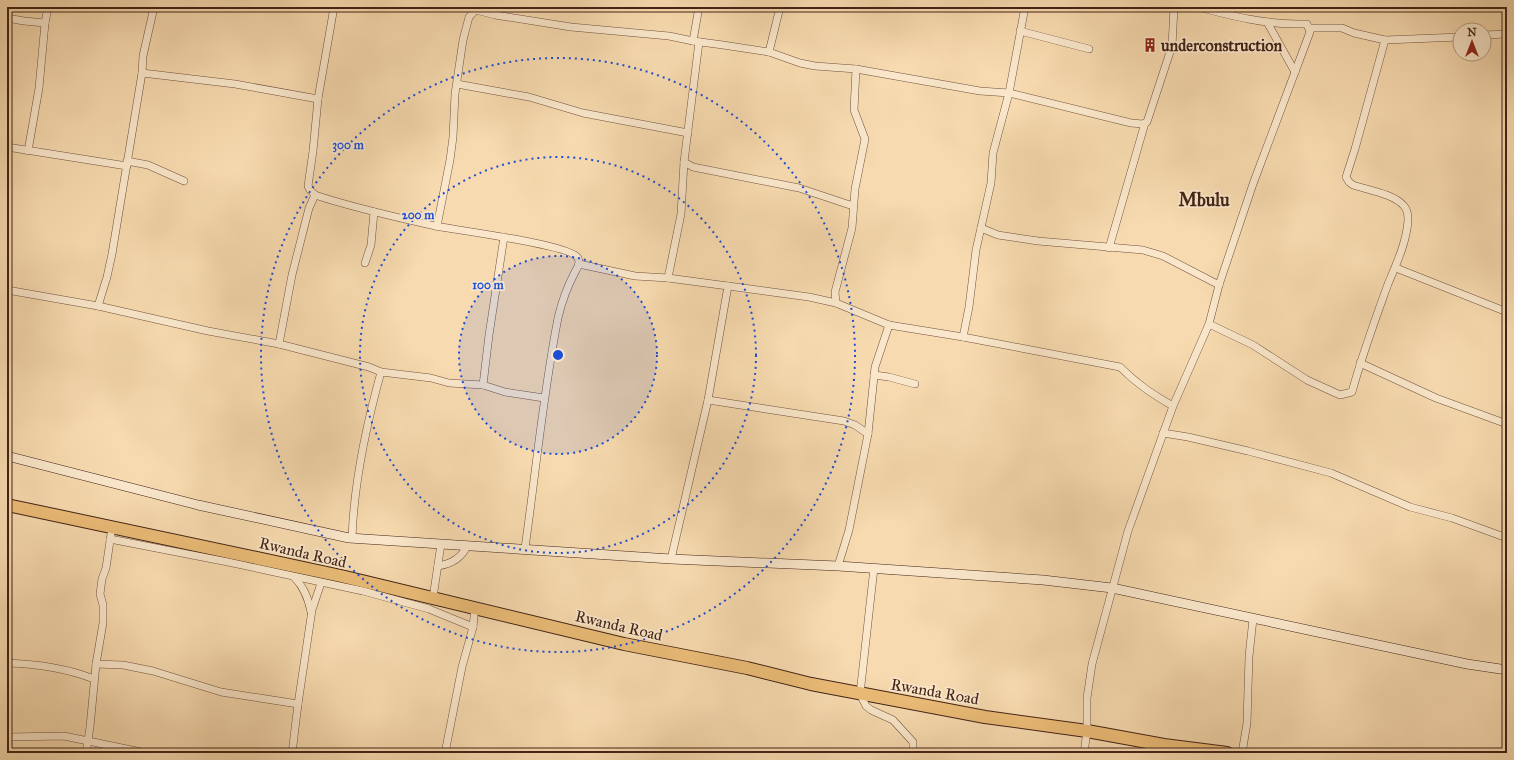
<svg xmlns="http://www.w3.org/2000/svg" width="1514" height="760" font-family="'IM FELL Great Primer',serif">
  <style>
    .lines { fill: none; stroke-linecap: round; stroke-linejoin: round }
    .street-casing { stroke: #6f513d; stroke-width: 8 }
    .secondary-casing { stroke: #422317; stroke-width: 10 }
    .highway-casing { stroke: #422317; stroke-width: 14 }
    .street { stroke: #fae7cb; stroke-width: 7 }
    .secondary { stroke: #fae7cb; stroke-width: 9 }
    .highway { stroke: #ecbd78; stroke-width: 12 }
    .ring { fill: none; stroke: #1d4ed8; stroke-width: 2; stroke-dasharray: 2 4 }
    .labels { text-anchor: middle; stroke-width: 3.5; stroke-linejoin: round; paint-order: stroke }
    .poi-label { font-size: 16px; font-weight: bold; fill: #422317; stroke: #fae7cb; text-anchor: start }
    .street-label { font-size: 16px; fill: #422317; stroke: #fae7cb }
    .quarter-label { font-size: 18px; font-weight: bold; fill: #422317; stroke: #fae7cb }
    .centre { fill: #1d4ed8; stroke: #fae7cb; stroke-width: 2 }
    .ring-label { font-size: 12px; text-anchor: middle; font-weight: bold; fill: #1d4ed8; stroke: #fae7cb; stroke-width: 3.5; stroke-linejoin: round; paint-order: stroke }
  </style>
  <rect width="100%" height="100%" fill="#f7daaf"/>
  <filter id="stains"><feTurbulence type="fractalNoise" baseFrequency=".005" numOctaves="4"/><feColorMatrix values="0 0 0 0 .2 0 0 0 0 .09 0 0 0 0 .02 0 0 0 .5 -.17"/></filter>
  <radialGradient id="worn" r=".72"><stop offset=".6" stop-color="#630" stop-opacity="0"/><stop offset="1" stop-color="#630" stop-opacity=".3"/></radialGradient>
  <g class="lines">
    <defs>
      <g id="street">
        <path d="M476,7V10L495,15L571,27L669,36L693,41L723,45L769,52L800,63L815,66L856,69L980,91L1009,93L1131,123L1143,124L1147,122L1172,46L1174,7"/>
        <path d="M7,18L24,21L45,23"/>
        <path d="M1267,22L1295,72"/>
        <path d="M1309,28H1342L1354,33L1385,40L1460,37"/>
        <path d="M1020,31L1089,49"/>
        <path d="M1484,35L1507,34"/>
        <path d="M693,41L699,7"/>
        <path d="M769,52L780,7"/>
        <path d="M856,69L854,110L865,139L855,189L852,228L835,292L836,303L889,325"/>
        <path d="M142,73L235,84L318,99L334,7"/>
        <path d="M457,84L529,97L583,113L688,133"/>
        <path d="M318,99L313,151L308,186L310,190L315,195C354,208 395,217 435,226C456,230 572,245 578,258C581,264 577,268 575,272C567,287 562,301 558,318C543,394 536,471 525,548"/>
        <path d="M7,147L127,166"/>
        <path d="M28,151L39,88L45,23L48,7"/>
        <path d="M127,161L148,165L184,181"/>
        <path d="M684,162L693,167L799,188L853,206"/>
        <path d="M315,195L309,208L292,275L279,344L369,367L381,372"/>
        <path d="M437,226L450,160L453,137L455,94L463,40L469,17L476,10"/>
        <path d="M981,228L998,235L1038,241L1143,250L1163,256L1219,285"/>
        <path d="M1109,248L1145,123"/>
        <path d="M365,263L371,245L374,212"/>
        <path d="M579,264L635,276L668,278L728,286L708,400L671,559"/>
        <path d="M1396,268L1507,312"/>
        <path d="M668,278L681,214L684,162L699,42"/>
        <path d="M728,286L809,297L836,303"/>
        <path d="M7,290L98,306L208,331L279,344"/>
        <path d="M98,306L107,277L112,254L142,73L143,56L154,7"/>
        <path d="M1209,324L1253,345L1307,380L1340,395L1352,392C1362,355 1375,320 1388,284C1396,265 1407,241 1408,220C1408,216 1407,209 1404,206C1394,194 1368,190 1353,185L1349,182L1346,177L1355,149L1385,40"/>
        <path d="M963,337L1120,367C1137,384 1152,394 1173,406"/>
        <path d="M1360,363L1436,398L1507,424"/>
        <path d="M874,375L889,377L915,384"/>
        <path d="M483,385L489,335L504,237"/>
        <path d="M708,400L844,421L855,425L868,434"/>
        <path d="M1163,433L1188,437L1248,451L1331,473L1410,507L1452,518L1507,538"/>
        <path d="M352,538C354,481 366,426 381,372L431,378L449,383L483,385L505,392L544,398"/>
        <path d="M110,539L228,562L363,591L429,609L473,627"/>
        <path d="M438,566C451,564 461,559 467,546"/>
        <path d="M838,566L849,530L868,434L875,367L889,325L963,337L969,307L976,250L991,183L993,153L1009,93L1025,7"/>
        <path d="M874,568L860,694L866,706L871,710L893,720L913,742V753"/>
        <path d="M294,577C304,587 308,598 311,612"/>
        <path d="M433,598L441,544"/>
        <path d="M7,663C37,664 66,668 94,679"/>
        <path d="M96,664L123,665L153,671L221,692L298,704"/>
        <path d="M7,737L64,736L146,753"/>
        <path d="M86,753L90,727L96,664L103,623V605L100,594L102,579L106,568L111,534"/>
        <path d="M292,753L298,704L312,610L321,583"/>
        <path d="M445,753L462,667L473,627L475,607"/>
        <path d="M1084,753L1087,731V698L1092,664L1128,531L1173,406L1209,324L1219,285L1253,184L1310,32L1307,24H1303C1267,25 1232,16 1198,7"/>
        <path d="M1242,753L1247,723L1249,656L1253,619"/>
      </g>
      <path id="secondary" d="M7,456L198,505L349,538L671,559L838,566L1043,580L1112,588L1467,664L1507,670"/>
      <path id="highway" d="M7,505L341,576L624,644L747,668L811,684L985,717L1087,731L1164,745L1227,753"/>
    </defs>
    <!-- street casing -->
    <use href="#street" class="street-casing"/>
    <!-- secondary casing -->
    <use href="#secondary" class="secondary-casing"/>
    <!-- highway casing -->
    <use href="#highway" class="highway-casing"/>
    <!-- street -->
    <use href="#street" class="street"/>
    <!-- secondary -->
    <use href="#secondary" class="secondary"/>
    <!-- highway -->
    <use href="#highway" class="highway"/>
  </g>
  <!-- distance rings -->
  <circle cx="558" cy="355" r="99" fill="#1d4ed8" fill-opacity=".12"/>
  <g class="ring">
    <circle cx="558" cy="355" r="99"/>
    <circle cx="558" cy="355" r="198"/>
    <circle cx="558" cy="355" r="297"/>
  </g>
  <!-- icons -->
  <defs>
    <symbol id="building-bare" viewBox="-9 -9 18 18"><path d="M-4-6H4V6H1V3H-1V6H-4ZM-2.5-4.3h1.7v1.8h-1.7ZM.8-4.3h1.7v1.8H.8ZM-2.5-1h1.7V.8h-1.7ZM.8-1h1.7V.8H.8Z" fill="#8f2418" stroke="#fae7cb" stroke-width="2.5" paint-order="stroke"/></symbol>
  </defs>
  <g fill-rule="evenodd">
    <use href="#building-bare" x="1140" y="35" width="20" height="20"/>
  </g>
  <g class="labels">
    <!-- poi labels -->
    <g class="poi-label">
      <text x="1161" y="51">underconstruction</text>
    </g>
    <!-- street labels -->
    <g class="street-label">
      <text transform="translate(303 552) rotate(13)" y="6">Rwanda Road</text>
      <text transform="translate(619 625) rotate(13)" y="6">Rwanda Road</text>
      <text transform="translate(935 691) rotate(10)" y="6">Rwanda Road</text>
    </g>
    <!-- quarter labels -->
    <g class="quarter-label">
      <text x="1204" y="206">Mbulu</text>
    </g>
  </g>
  <circle cx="558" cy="355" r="6" class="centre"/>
  <g class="ring-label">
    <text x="348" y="149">300 m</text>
    <text x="418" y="219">200 m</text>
    <text x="488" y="289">100 m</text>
  </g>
  <!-- margin -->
  <rect width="1514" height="760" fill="none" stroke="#f7daaf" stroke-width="24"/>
  <rect x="8" y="8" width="1498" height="744" fill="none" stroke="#422317" stroke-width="2"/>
  <rect x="12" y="12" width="1490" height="736" fill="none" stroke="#422317"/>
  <!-- north arrow -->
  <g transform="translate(1472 42)"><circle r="19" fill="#fae7cb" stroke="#b09983"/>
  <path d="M0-3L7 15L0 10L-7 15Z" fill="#8f2418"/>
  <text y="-6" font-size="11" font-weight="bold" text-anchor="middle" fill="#422317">N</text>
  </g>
  <rect width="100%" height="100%" filter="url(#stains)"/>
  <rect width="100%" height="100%" fill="url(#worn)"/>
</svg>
